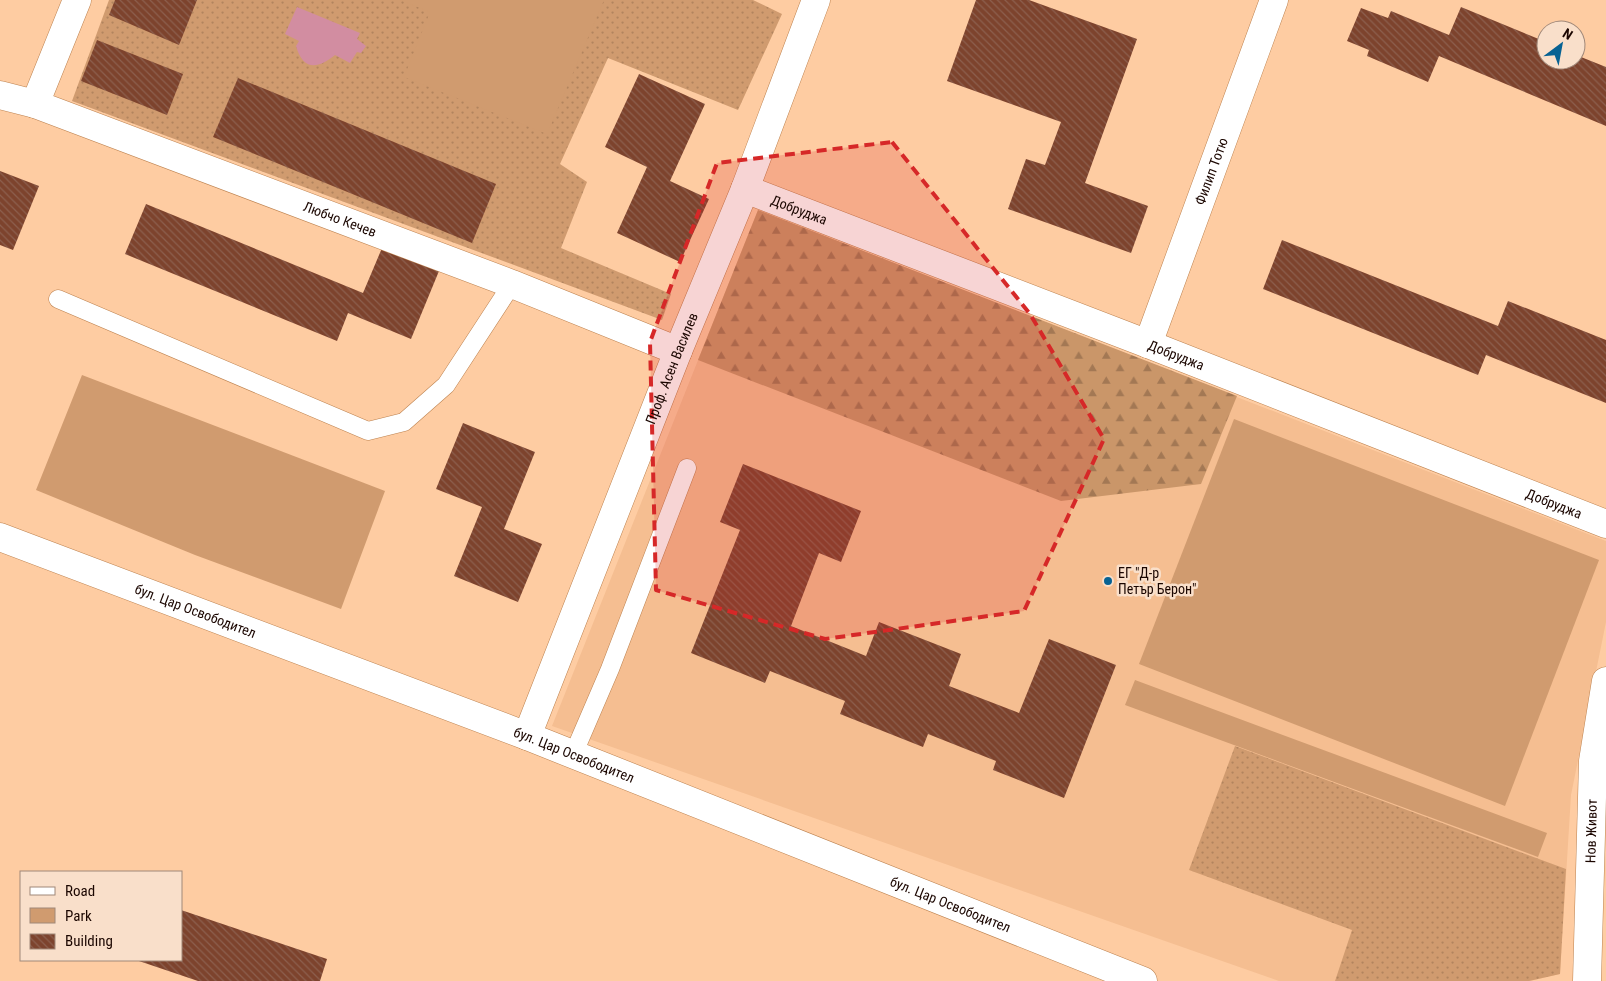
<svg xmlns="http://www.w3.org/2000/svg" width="1606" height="981" font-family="'Roboto Condensed',sans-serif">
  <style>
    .built { fill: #f5be91 }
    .green { fill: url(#green-dots) }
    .forest { fill: url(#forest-firs) }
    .pitch { fill: #d09b6f }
    .water { fill: #d28da1 }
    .building { fill: url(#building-back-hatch) }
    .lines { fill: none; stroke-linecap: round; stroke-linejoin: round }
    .service-casing { stroke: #bd824f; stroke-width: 19 }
    .minor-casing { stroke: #bd824f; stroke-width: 29 }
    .secondary-casing { stroke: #bd824f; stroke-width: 29 }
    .service { stroke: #fff; stroke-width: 18 }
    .minor { stroke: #fff; stroke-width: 28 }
    .secondary { stroke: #fff; stroke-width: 28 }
    .marked { fill: #d62828; fill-opacity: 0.2; stroke: #d62828; stroke-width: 4; stroke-dasharray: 10 6; stroke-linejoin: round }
    .poi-dot { fill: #076293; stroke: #f9dfca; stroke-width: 2 }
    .labels { text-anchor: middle; stroke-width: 5; stroke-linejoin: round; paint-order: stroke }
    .street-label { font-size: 14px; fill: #1b0600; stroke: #f9dfca }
    .poi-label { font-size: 14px; fill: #1b0600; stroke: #f9dfca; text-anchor: start }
  </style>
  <defs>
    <pattern id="green-dots" width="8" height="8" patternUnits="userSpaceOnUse" patternTransform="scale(1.25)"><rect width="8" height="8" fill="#d09b6f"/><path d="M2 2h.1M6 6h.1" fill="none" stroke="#b2845e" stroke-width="1.8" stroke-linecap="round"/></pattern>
    <pattern id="forest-firs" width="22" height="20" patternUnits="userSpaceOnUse" patternTransform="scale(1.25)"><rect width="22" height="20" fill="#ca9669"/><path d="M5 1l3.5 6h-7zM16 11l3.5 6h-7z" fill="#a37854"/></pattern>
    <pattern id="building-back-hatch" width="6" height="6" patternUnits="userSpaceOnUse" patternTransform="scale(1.25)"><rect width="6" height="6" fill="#7d432d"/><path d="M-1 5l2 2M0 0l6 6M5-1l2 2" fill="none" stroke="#8c5f4e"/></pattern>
  </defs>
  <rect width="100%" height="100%" fill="#fecca2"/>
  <!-- built -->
  <path class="built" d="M758,210L1606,541V622L1571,795L1560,974L1530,981H1279L552,726Z"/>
  <!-- green -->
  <g class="green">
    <path d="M109,0H753L782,14L738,110L608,58L560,164L587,182L561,248L671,294L662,320L72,101Z"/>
    <path d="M1235,746L1566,869L1560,974L1529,981H1335L1352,930L1189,870Z"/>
  </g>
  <!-- forest -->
  <path class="forest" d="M758,210L1237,396L1201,484L1061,501L698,360Z"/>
  <!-- pitch -->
  <g class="pitch">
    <path d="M400,0H604L547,134L404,77L430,12Z"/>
    <path d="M82,375L385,491L341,609L195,555L36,490Z"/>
    <path d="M1234,419L1599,560L1505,806L1139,664Z"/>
    <path d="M1135,680L1547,833L1538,857L1125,705Z"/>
  </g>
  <!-- water -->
  <path class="water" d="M297,7L360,33L357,39L366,46L361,53L357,52L350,63L335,55C318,69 303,71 296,46L299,41L285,34Z"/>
  <!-- building -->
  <g class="building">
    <path d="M115,0H197L179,45L109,15Z"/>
    <path d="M976,0H1029L1137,39L1085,183L1148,206L1131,253L1008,209L1026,159L1045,165L1061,122L947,81Z"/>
    <path d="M1461,7L1546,42V60H1576V55L1606,67V126L1439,56L1428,82L1367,56L1369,50L1347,41L1361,8L1388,18L1391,11L1449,35Z"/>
    <path d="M97,40L183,74L167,115L81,81Z"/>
    <path d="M639,74L705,104L670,181L709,199L680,262L617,233L647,167L605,147Z"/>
    <path d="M238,78L496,184L472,243L213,137Z"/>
    <path d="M0,171L39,186L13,250L0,245Z"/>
    <path d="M146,204L363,293L382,248L439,271L411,339L348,313L337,341L125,254Z"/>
    <path d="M1282,240L1498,326L1508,301L1606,340V403L1486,355L1478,375L1263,289Z"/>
    <path d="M463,423L535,452L504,529L542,544L518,602L454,576L482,507L436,489Z"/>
    <path d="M743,464L861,511L841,562L819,553L791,626L866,656L879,622L961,654L949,686L1019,713L1049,639L1116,665L1064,798L993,770L996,761L928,734L923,747L840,714L845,701L770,671L765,683L691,653L740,530L720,522Z"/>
    <path d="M181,910L327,959L320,981H198L136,960H181Z"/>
  </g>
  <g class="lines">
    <defs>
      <g id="service">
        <path d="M58,299L368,431L404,422L446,385L512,284"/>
        <path d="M573,755L610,669L687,468"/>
      </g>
      <g id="minor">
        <path id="s1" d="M0,95L35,104L512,284L678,351"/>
        <path d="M35,104L77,0"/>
        <path id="s2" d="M745,189L1148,344L1606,524"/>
        <path id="s3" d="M1148,344L1274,0"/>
        <path id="s4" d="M527,736L678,351L745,189L816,0"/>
        <path id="s5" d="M1587,981L1593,761L1606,681"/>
      </g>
      <g id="secondary">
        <path id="s6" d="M0,537L527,736L1143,981"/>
      </g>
    </defs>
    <!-- service casing -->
    <use href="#service" class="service-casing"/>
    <!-- minor casing -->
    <use href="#minor" class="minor-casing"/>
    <!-- secondary casing -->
    <use href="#secondary" class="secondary-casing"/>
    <!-- service -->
    <use href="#service" class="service"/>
    <!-- minor -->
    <use href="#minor" class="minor"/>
    <!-- secondary -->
    <use href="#secondary" class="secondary"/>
  </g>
  <!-- marked area -->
  <path class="marked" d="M892,142L1030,314L1104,439L1024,611L825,639L656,590L650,342L717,163Z"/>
  <!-- markers -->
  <circle class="poi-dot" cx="1108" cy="581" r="5"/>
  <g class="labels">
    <!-- street labels -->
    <g class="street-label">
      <text dy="5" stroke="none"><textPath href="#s3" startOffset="184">Филип Тотю</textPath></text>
      <text dy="5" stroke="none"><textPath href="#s2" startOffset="58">Добруджа</textPath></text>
      <text dy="5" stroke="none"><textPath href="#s1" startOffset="362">Любчо Кечев</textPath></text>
      <text dy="5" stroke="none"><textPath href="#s2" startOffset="462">Добруджа</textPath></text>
      <text dy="5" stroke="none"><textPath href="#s4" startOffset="395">Проф. Асен Василев</textPath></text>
      <text dy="5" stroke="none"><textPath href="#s2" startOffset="868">Добруджа</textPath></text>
      <text dy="5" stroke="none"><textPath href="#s6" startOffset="209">бул. Цар Освободител</textPath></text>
      <text dy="5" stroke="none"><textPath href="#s6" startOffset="614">бул. Цар Освободител</textPath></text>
      <text dy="5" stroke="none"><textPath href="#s5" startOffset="150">Нов Живот</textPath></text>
      <text dy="5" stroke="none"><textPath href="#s6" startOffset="1019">бул. Цар Освободител</textPath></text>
    </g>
    <!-- poi labels -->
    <g class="poi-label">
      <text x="1118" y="578">ЕГ "Д-р<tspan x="1118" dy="16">Петър Берон"</tspan></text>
    </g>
  </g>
  <!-- legend -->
  <rect x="20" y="871" width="162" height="90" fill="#f9dfca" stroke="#a08879"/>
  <rect x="30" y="887" width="25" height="8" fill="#ffffff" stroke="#a08879"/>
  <text x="65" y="896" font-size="15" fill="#1b0600">Road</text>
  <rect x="30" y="908" width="25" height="15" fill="#d09b6f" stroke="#a08879"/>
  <text x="65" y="921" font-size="15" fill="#1b0600">Park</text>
  <rect x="30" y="934" width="25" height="15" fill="url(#building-back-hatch)" stroke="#a08879"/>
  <text x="65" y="946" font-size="15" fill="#1b0600">Building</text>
  <!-- north arrow -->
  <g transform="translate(1561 45) rotate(32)"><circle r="24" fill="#f9dfca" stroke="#a08879"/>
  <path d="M0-4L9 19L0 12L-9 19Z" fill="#076293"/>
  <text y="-8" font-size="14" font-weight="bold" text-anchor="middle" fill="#1b0600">N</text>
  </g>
</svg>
